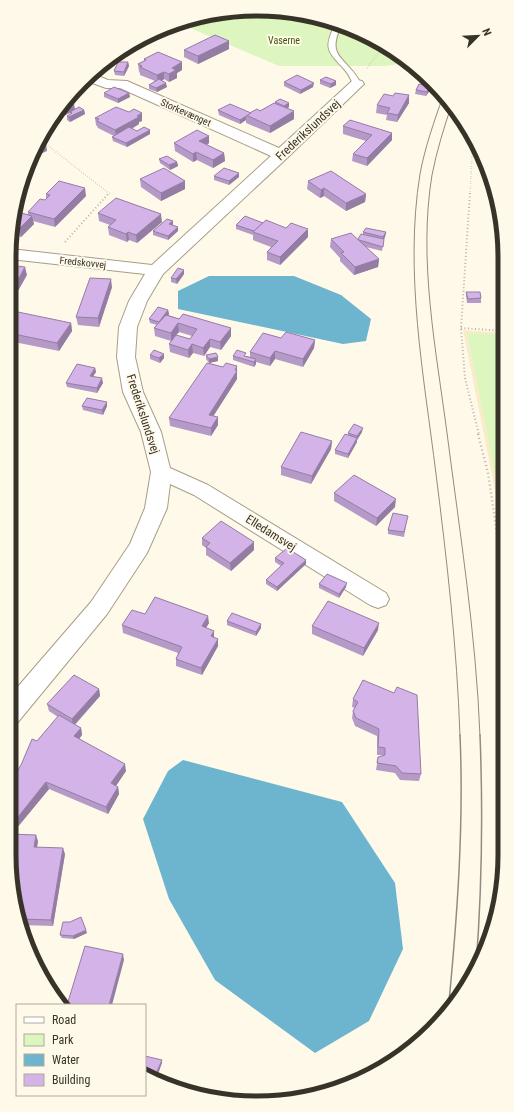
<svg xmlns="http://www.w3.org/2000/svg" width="514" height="1112" font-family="'Roboto Condensed',sans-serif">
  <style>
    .built { fill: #f8ecc9 }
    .green { fill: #ddf6bf }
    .water { fill: #6db5cf }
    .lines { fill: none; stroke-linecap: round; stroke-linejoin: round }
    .lane-casing { stroke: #a79e85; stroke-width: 2 }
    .street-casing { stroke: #a79e85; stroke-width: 2 }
    .path-far2 { stroke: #b8b3a5; stroke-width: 1.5; stroke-dasharray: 0.5 2; stroke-linecap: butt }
    .path-far1 { stroke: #b8b3a5; stroke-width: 2; stroke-dasharray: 1 2.5; stroke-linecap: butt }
    .path { stroke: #b8b3a5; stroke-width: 2.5; stroke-dasharray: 1 3; stroke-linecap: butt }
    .lane { fill: #fff; fill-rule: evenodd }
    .street { fill: #fff; fill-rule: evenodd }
    .tram-far1 { stroke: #918c7f; stroke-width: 1 }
    .tram { stroke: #918c7f; stroke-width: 1.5 }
    .wall { fill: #b59ac8; fill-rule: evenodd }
    .shaded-wall { fill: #947da2 }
    .building { fill: #d3b3e8; stroke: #947da2 }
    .labels { text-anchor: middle; stroke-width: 4; stroke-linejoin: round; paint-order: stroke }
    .far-park-label { font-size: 10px; fill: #3c5900; stroke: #fff9e9 }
    .far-street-label { font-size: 10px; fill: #373329; stroke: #fff9e9 }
    .street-label { font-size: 12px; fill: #373329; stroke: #fff9e9 }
    .rim { fill: none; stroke: #373329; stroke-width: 5 }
  </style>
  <rect width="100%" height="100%" fill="#fff9e9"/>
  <!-- built -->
  <path class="built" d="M463,330L503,333L504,542L495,490Z"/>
  <!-- green -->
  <g class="green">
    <path d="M257,9L352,28L410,62L386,66H279L181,24Z"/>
    <path d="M467,333L503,335L504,518Z"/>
  </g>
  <!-- water -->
  <g class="water">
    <path d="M209,276H294L341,295L371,319L366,341L343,344L178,309V291Z"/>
    <path d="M183,760L342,802L395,883L403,949L369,1021L315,1053L215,980L169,899L143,819L168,771Z"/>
  </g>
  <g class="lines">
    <defs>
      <path id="lane" d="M335,25L341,26C325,59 348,57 361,84L360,86H354C351,80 349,74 344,69C328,51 323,49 335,25Z"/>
      <path id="street" d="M93,74L108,80L127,81L279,148L352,81L357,80L362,81L364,84L287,158L163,274L147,301L137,327L135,357L143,392L161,432L170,468L208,485L386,593L389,599L386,605L378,608L370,605L194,495L170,484L167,508L147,553L107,614L18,722L9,726V697L91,602L130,544L145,508L151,472L141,432L123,392L117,357L119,327L129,301L145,274L10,259L11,249L152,265L271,156L120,88H106L84,80Z"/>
    </defs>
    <!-- lane casing -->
    <use href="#lane" class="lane-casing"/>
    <!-- street casing -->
    <use href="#street" class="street-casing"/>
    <!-- path-far2 -->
    <g class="path-far2">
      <path d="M367,68L384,46"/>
      <path d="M42,141L110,194"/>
      <path d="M470,194L473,139"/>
    </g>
    <!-- path-far1 -->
    <g class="path-far1">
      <path d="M470,193L461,328L465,378L479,435"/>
      <path d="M65,242L109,193"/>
      <path d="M461,328L503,331"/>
    </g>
    <!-- path -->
    <path class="path" d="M478,434L488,473L504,580"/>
    <!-- lane -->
    <use href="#lane" class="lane"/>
    <!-- street -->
    <use href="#street" class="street"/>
    <!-- tram-far1 -->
    <g class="tram-far1">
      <path d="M443,96C434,122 425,147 420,174C404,273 424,376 436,474C447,561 457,648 460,736"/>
      <path d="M452,104C444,127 437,150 432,175C418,260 436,349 447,433C460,534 476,634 480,736"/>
    </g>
    <!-- tram -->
    <g class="tram">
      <path d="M476,966C482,889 483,812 480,735"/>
      <path d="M448,1012C457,920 464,827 460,735"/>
    </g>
  </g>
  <!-- wall -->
  <g class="wall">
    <path d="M229,41V49L198,64L184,57V50Z"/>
    <path d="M144,59L182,70L177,73V78L169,82L164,79L162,81L167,87L157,92L149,89V85L155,81L140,75V73L139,72L138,64L144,61Z"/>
    <path d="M128,62L129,66L124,76L115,75L114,71Z"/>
    <path d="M320,80L336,81V85L330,88L320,84Z"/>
    <path d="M284,82L313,87L300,94L284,86Z"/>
    <path d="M416,90H430L426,96L415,94Z"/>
    <path d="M104,93H129L130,97L118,103L104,97Z"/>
    <path d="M409,95V103L397,122L386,120L387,115L376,113L377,105L393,96Z"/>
    <path d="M71,98V101L75,110H84L85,114L70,122L67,120V116L71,114L70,113L59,118H58Z"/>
    <path d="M275,102L289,107L287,108L294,119L270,133L246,123V120L240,124L219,115L218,110L251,113L260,111L275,103Z"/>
    <path d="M95,118L142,121L139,122V124L132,129L137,131L150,130V134L127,147L113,141L112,137L114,136L98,128L97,126L96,125Z"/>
    <path d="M343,126L392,133V140L367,166L352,161L353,154L366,141L343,134Z"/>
    <path d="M209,136V143L207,145L224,153L225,161L213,168L197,160L193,162L175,151L174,143Z"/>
    <path d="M159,159L177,162L178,166L170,170L160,163Z"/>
    <path d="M214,176L239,177L229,185L214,180Z"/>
    <path d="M140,179L185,181V189L161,201L141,187Z"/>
    <path d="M308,181L366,194L365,202L346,211L324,196L320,198L307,189Z"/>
    <path d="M46,194L86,196L55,227L33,221L34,224L21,237L13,235L18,212L28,215V212L46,199Z"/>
    <path d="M98,213L162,222L137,243L129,240L127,242L109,235L108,227L110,225L99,221Z"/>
    <path d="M173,221V225L178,227V231L168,240L153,235V231Z"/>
    <path d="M263,223L308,237L280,265L267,260V252L271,247L253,240V235L236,229V225Z"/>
    <path d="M363,232H386L385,237L384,239L382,251L366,247L379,259L378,267L354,275L340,261V258L330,247L331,239H358L363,234Z"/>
    <path d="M184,270V274L177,284L171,282V278Z"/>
    <path d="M112,287L99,327L78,325L76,317Z"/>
    <path d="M466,292L481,298V303H467L466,296Z"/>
    <path d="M168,310L169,314L168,315L231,336L221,350L210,347L204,356L193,353L189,358L170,352L169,344L171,341L155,336L154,328L157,325L150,323L149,319ZM179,332L192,336L190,339L176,335Z"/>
    <path d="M71,323L72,331L59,351L9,341V325Z"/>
    <path d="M281,338L315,340L314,348L303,367L275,359L270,366L256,362V364L254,367L233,360V356H247L250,357V352Z"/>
    <path d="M164,354V358L160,363L150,359V355Z"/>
    <path d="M206,355L218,361L209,363L223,367L237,366V379L213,416L218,425L211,436L170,426L169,418L209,363L206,359Z"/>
    <path d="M95,368L96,372L93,376L103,383L97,393L67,387L66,383Z"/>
    <path d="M107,402V406L103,415L83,410L82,406Z"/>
    <path d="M362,432L357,440V442L348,458L335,454V450L348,435V433Z"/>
    <path d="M498,435H504V451H500L497,439Z"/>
    <path d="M332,441L331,449L311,484L281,475V467Z"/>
    <path d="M334,493L395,507L376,526L334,501Z"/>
    <path d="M407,520L404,537L388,534V530Z"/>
    <path d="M202,538L254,542V550L231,571L206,555V548L202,545Z"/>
    <path d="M275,558L306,560V564L277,591L266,584V580L281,566L275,562Z"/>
    <path d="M319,584L346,587L339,598L319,588Z"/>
    <path d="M227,621L261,624V628L256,636L227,625Z"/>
    <path d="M209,623L206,628L214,638L218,646L202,675L176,666V659L178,653L123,633L122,625Z"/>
    <path d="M312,626L378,630L363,656L312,634Z"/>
    <path d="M363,680L421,774L419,781L400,780L395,773L376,770L378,757L384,755H377V736L355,726L352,718L353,711L355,708L352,707L353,699Z"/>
    <path d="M99,689L100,696L75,725L81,728L82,735L79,739L126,771L116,786L118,787L119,794L108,814L49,789L16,829L9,827V785L37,741L58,717L49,711L47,704Z"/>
    <path d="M9,834L38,841L37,847L65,854L53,926L21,925L12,870L13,869L16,855H9Z"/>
    <path d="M87,933L74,939L62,938L60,935Z"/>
  </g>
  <!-- shaded-wall -->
  <g class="shaded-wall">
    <path d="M229,41V49L198,64V56Z"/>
    <path d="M128,62L129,66L124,76V72Z"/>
    <path d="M182,62V70L177,73V78L169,82V74L172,68Z"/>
    <path d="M164,72V79L158,83L157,75Z"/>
    <path d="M336,81V85L330,88L331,84Z"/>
    <path d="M166,83L167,87L157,92L156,88Z"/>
    <path d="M314,83L313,87L300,94L301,90Z"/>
    <path d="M430,86V90L426,96L427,92Z"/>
    <path d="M129,93L130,97L118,103V99Z"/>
    <path d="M409,95V103L397,122L398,115Z"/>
    <path d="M71,98L72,104L74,103L75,110L59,118V116Z"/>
    <path d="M289,103V107L284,110V106Z"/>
    <path d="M84,110L85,114L70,122L69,117Z"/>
    <path d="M294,111V119L270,133V126Z"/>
    <path d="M142,113V121L139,122V124L116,137L115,130Z"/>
    <path d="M246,116V120L240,124V120Z"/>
    <path d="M150,130V134L127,147L126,143Z"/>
    <path d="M392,133V140L367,166V158Z"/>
    <path d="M209,136V143L200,149L199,141Z"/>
    <path d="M46,143L47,151L31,158L39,146Z"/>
    <path d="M196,152L197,160L193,162V154Z"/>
    <path d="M224,153L225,161L213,168V160Z"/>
    <path d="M177,162L178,166L170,170L169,165Z"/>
    <path d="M239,173V177L229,185V181Z"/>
    <path d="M185,181V189L161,201V193Z"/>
    <path d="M85,188L86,196L55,227L54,219Z"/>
    <path d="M324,188V196L320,198L321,190Z"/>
    <path d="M366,194L365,202L346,211V203Z"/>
    <path d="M161,214L162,222L137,243L136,235Z"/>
    <path d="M32,216L34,224L21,237L19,229Z"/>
    <path d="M173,221V225L170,228L169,224Z"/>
    <path d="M178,227V231L168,240V236Z"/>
    <path d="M308,229V237L280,265V257Z"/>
    <path d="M128,232L129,240L127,242L126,234Z"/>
    <path d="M386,232L385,237L383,241V237Z"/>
    <path d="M379,259L378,267L354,275L355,267Z"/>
    <path d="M25,267L27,275L9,307V296Z"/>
    <path d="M184,270V274L177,284L176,279Z"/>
    <path d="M111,279L112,287L99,327L98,318Z"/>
    <path d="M168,310L169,314L160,326L159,322Z"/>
    <path d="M71,323L72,331L59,351L57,343Z"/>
    <path d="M178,323L179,332L171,341V333Z"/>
    <path d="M231,328V336L221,350L220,342Z"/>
    <path d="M210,339V347L204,356L203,348Z"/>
    <path d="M315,340L314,348L303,367V359Z"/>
    <path d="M192,344L193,353L189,358L188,350Z"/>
    <path d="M275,351V359L270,366V358Z"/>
    <path d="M164,354V358L160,363L159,358Z"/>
    <path d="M218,357V361L209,363V359Z"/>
    <path d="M256,359V364L254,367V362Z"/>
    <path d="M237,366V379L209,423V415Z"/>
    <path d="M95,368L96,372L91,380L90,376Z"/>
    <path d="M14,369L15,374L9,383V377Z"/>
    <path d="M102,378L103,383L97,393V388Z"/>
    <path d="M107,402V406L103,415L102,410Z"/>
    <path d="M218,417V425L211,436V428Z"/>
    <path d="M363,428L362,432L357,440V442L348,458V454L357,439V436Z"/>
    <path d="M332,441L331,449L311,484L312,476Z"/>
    <path d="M396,499L395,507L376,526L377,518Z"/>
    <path d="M254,542V550L231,571L230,563Z"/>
    <path d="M306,560V564L277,591V587Z"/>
    <path d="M347,583L346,587L339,598V594Z"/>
    <path d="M208,616L209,623L202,634V626Z"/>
    <path d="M379,623L378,630L363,656L364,648Z"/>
    <path d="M261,624V628L256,636V632Z"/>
    <path d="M214,631V639L211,636Z"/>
    <path d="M218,639V646L202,675L201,668Z"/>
    <path d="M99,689L100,696L73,726L72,719Z"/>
    <path d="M81,728L82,735L76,743L74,736Z"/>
    <path d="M125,764L126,771L113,790L111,783Z"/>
    <path d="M46,782L49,789L16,829L14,822Z"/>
    <path d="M118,787L119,794L108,814L106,807Z"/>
    <path d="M36,835L38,841L36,853L34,847Z"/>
    <path d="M63,848L65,854L53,926L51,920Z"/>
    <path d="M86,930L87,933L74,939L73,936Z"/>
    <path d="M123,954L124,960L112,1005H109Z"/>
    <path d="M162,1060V1063L157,1077L155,1076Z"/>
  </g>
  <!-- building -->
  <g class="building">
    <path d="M215,35L229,41L198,56L184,50Z"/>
    <path d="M158,52L182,62L172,68L176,70L169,74L164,72L157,75L140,67L142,66L138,64L146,60L144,59Z"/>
    <path d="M118,62H128L124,72L114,71Z"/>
    <path d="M297,75L314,83L301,90L284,82Z"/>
    <path d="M326,77L336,81L331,84L320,80Z"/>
    <path d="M159,79L166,83L156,88L149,85Z"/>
    <path d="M419,84L430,86L427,92L416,90Z"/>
    <path d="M114,87L129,93L118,99L104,93Z"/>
    <path d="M395,93L409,95L398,115L387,113L390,108L377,105L384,94L393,96Z"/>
    <path d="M280,99L289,103L284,106L275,102Z"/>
    <path d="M69,100L74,103L64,108Z"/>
    <path d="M274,103L294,111L270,126L246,115L257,109L260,111Z"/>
    <path d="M230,104L251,113L240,120L218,110Z"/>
    <path d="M79,107L84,110L69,117L67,116L72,113L70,112Z"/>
    <path d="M116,107L129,112L134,109L142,113L137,116L139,117L115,130L97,121L99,119L95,118Z"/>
    <path d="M350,120L392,133L367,158L353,154L372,135L343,126Z"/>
    <path d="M129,127L137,131L144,127L150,130L126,143L112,137Z"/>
    <path d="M197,130L209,136L199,141L224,153L213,160L196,152L193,154L174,143Z"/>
    <path d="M42,141L46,143L39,146Z"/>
    <path d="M167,156L177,162L169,165L159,159Z"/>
    <path d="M164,168L185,181L161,193L140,179Z"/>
    <path d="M224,168L239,173L229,181L214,176Z"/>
    <path d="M331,171L366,194L346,203L324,188L321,190L308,181Z"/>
    <path d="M59,181L85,188L54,219L28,212L40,199L45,200L50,195L46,194Z"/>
    <path d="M116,198L161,214L136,235L128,232L126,234L108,227L116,220L98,213Z"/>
    <path d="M18,212L32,216L19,229L15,228Z"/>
    <path d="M245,216L263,223L254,231L236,225Z"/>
    <path d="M167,219L173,221L169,224L178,227L168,236L153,231Z"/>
    <path d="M266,220L286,228L291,223L308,229L280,257L267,252L278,241L253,232Z"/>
    <path d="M366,228L386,232L383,237L363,232Z"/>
    <path d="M351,233L379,259L355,267L341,253L344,252L331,239Z"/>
    <path d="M361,234L384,239L383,247L359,240L358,239Z"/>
    <path d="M9,265L25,267L9,296Z"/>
    <path d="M178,268L184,270L176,279L171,278Z"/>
    <path d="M90,278L111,279L98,318L76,317Z"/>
    <path d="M466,292H480L481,298L468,299Z"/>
    <path d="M158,307L168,310L159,322L149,319Z"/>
    <path d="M18,312L71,323L57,343L9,333V325Z"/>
    <path d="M183,314L231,328L220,342L210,339L203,348L192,344L188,350L169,344L176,335L190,339L197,329L178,323L171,333L154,328L166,315L179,319Z"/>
    <path d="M286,332L315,340L303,359L275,351L270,358L250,352L263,333L281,338Z"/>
    <path d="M154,350L164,354L159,358L150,355Z"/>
    <path d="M237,350L246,353L244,356L256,359L254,362L233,356Z"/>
    <path d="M216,353L218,357L209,359L206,355Z"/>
    <path d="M207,363L223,367L226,363L237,366L235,370L237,371L209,415L218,417L211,428L169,418Z"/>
    <path d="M77,364L95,368L90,376L102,378L97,388L66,383Z"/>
    <path d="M9,368L14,369L9,377Z"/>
    <path d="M87,398L107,402L102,410L82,406Z"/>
    <path d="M354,424L363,428L357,436L348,433Z"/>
    <path d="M301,432L332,441L312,476L281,467Z"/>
    <path d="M345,434L357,438L348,454L335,450Z"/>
    <path d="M498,435H504V447H501Z"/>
    <path d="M354,475L396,499L377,518L334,493Z"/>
    <path d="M393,513L408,516L404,532L388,530Z"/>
    <path d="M221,521L254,542L230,563L206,547L210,543L202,538Z"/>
    <path d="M287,548L306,560L277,587L266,580L284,563L275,558Z"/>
    <path d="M327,574L347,583L339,594L319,584Z"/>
    <path d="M155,597L208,616L202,626L214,631L211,636L218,639L201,668L176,659L182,647L122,625L132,610L145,614Z"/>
    <path d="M328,601L379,623L364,648L312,626Z"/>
    <path d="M232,613L261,624L256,632L227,621Z"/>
    <path d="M74,675L99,689L72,719L47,704Z"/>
    <path d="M363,680L394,693L397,687L417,695L421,774L402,773L396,766L377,763L378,757L385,755V748L378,747L379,729L356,718L353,711L358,702L353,699Z"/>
    <path d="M59,715L81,728L74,736L125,764L111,783L118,787L106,807L46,782L14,822L9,821V785L21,765L32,739L37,741Z"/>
    <path d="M9,834L36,835L34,847L63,848L51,920L20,919L12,870L13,869L17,849L9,848Z"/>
    <path d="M81,917L86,930L73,936L60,935L63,922H70Z"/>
    <path d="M85,946L123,954L109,1005H67Z"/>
    <path d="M145,1056L162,1060L155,1076L145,1072Z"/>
  </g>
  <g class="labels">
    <!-- far-park labels -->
    <g class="far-park-label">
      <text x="284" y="44">Vaserne</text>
    </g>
    <!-- far-street labels -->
    <g class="far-street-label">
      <text transform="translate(186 112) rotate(24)" y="4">Storkevænget</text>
      <text transform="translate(83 262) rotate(6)" y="4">Fredskovvej</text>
    </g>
    <!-- street labels -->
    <g class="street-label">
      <text transform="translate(308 130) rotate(-43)" y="4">Frederikslundsvej</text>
      <text transform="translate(143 414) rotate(72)" y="4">Frederikslundsvej</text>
      <text transform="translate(271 533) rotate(32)" y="4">Elledamsvej</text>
    </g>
  </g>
  <!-- crop -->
  <path d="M0 0H514V1112H0ZM257 16H257A241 241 0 0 1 498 257V855A241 241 0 0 1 257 1096H257A241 241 0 0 1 16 855V257A241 241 0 0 1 257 16Z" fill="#fff9e9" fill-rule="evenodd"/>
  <path class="rim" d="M257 16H257A241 241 0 0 1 498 257V855A241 241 0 0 1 257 1096H257A241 241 0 0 1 16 855V257A241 241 0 0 1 257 16Z"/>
  <!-- legend -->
  <rect x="16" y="1004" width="130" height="92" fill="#fff9e9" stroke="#afaa9c"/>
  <rect x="24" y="1017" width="20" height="6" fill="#ffffff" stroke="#afaa9c"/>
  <text x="52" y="1024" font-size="12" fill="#373329">Road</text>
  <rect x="24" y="1034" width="20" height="12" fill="#ddf6bf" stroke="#afaa9c"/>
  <text x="52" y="1044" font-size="12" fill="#373329">Park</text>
  <rect x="24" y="1054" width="20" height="12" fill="#6db5cf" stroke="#afaa9c"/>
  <text x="52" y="1064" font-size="12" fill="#373329">Water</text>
  <rect x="24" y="1074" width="20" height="12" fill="#d3b3e8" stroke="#afaa9c"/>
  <text x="52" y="1084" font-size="12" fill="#373329">Building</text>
  <!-- north arrow -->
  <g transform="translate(478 36) rotate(66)" stroke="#fff9e9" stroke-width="3" paint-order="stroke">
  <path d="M0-3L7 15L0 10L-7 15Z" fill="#373329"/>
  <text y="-6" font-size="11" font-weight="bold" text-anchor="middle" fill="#373329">N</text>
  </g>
</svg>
